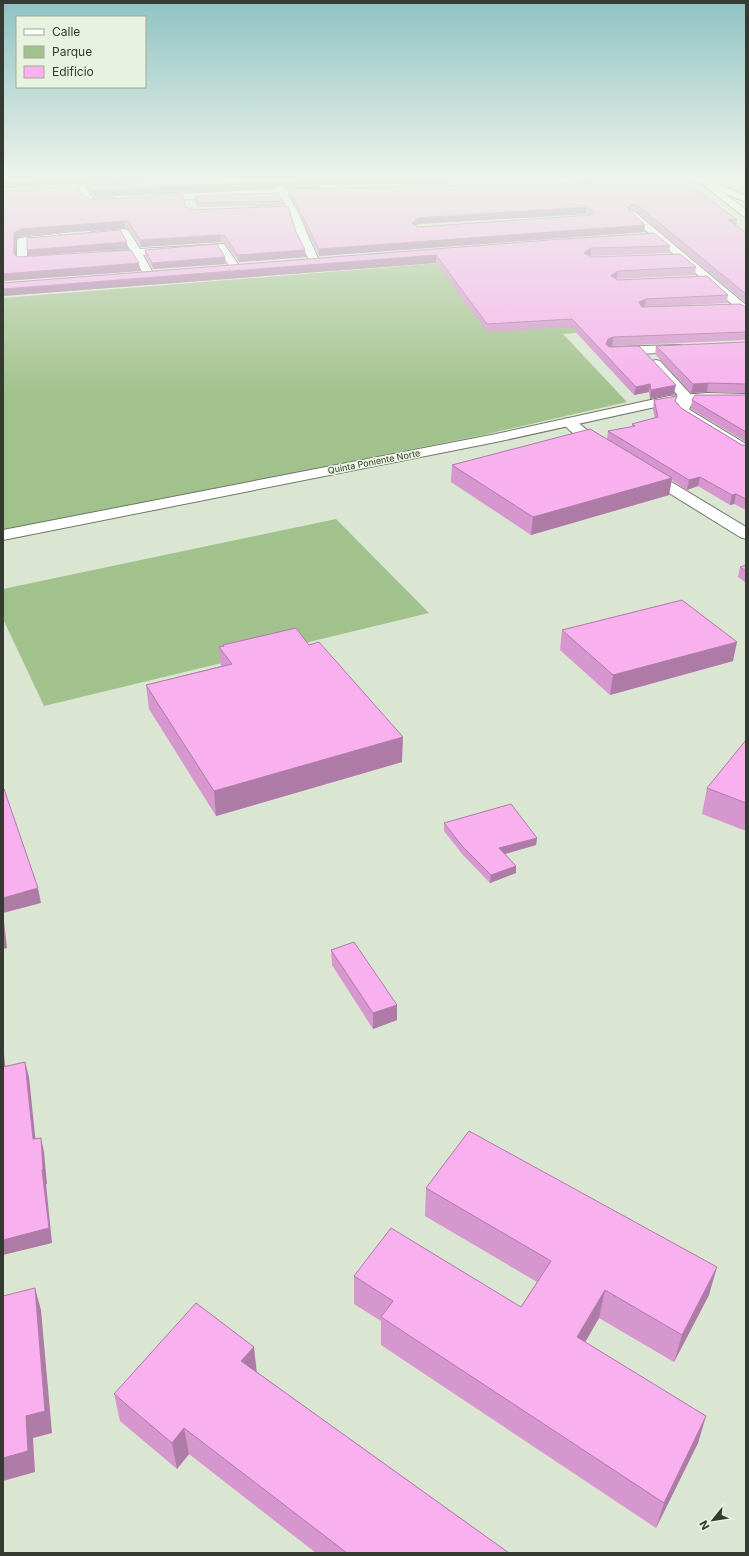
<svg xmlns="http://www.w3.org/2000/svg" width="749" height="1556" font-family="Inter,sans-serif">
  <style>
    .green { fill: #a2c28d }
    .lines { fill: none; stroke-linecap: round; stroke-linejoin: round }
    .minor-casing { stroke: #6e7867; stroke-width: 2 }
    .tertiary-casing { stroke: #6e7867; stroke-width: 2 }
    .trunk-casing { stroke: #6e7867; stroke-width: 2 }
    .minor { fill: #fff; fill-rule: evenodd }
    .tertiary { fill: #fff; fill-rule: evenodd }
    .trunk { fill: #fff; fill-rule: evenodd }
    .wall { fill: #d597cd; fill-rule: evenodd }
    .shaded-wall { fill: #ae7ba7 }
    .building { fill: #f8b0ee; stroke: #ae7ba7; fill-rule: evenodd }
    .labels { text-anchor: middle; stroke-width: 3; stroke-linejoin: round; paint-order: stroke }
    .far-street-label { font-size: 9px; fill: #353a32; stroke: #e7f3df }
  </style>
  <rect width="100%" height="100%" fill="#dae6d2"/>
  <!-- green -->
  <g class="green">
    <path d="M565,253L633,328L563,334L627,402L483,435L3,531V298Z"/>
    <path d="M336,519L429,613L44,706L3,619V589Z"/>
  </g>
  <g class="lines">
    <defs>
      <g id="minor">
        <path d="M274,176H282L284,189L319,187L323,190L319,193L287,194C301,214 308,238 319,260L318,262H310L298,238L288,211L259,212L254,209L259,206L286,205L278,195L154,201L150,198L154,195L276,189Z"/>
        <path d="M660,176H690L704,178L705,180C699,186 684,178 675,178C666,178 651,186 645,180L646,178Z"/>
        <path d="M83,184L86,185L89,193L93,199L114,198L118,201C112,207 95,205 87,202L82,198L79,187Z"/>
        <path d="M633,212L636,213L746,305V314L742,313L630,217L628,215L630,213Z"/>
        <path d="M125,229L128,230L140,249L224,244L240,267L235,270L231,269L218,249L143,255L153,273L148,276L144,275L133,256L103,258L98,255L103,252L130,250L122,235L92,238L87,235L92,232Z"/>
        <path d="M57,234L60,235L62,237L60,239L27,242V258L51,257L52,259L51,261L18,263L17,261V240L19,238Z"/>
        <path d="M679,345L683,346L685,349L683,352L613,355L609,354L607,351L609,348L613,347Z"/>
        <path d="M656,360L660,361L695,399L689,409L690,410L746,444V454L741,453L680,416L675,409L681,399L650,364L652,361Z"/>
        <path d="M569,418L574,419L588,431L611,445L613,448L611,451C598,454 570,433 562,422L564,419Z"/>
        <path d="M645,467L650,469L746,527V539L740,537L640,475L637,472L640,469Z"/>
      </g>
      <g id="tertiary">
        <path d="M692,176H701L746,210V217L743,216Z"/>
        <path d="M707,393L746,394V402L707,401L669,404L496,442L3,540V530L496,434L669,396Z"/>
      </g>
      <path id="trunk" d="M701,177L746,196V202L698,182L697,180Z"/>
    </defs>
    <!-- minor casing -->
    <use href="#minor" class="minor-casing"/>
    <!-- tertiary casing -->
    <use href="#tertiary" class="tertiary-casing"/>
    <!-- trunk casing -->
    <use href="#trunk" class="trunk-casing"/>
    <!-- minor -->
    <use href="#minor" class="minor"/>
    <!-- tertiary -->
    <use href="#tertiary" class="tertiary"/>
    <!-- trunk -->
    <use href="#trunk" class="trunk"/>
  </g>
  <!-- wall -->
  <g class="wall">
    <path d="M3,176H650L589,180L300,186L94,197L90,191L89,185L170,180L171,179L170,178Z"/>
    <path d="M590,183L737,220L736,226L746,233V303L636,212H631L645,225L644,232L319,256L290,195L289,189ZM586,214L588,215L418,227L416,226L418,224Z"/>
    <path d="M3,191L82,195L92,200L185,206L192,210L296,232L305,250L306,257L239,262L225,243L221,242L141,247L129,229L125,228L22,236L16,240V255L17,257L140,271L3,281Z"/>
    <path d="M195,196L283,201V205L197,207L195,200Z"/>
    <path d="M549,240L670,246L669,253L590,256H589L591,257L696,267L695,275L616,279L618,280L728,295L727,303L645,307H746V340L612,346L608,347L674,394L650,399L649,392L634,395L571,327L487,332L436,263L3,296V283Z"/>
    <path d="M145,250L225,257V264L153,269L145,256Z"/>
    <path d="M746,342V393L707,392L691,393L655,354L656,346Z"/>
    <path d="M746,395V442L691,409L692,400Z"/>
    <path d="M654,400L676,402L681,408L742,445H746V510L734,504L730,505L698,486L687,490L672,480L669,495L531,535L451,482L452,465L607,439L608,431L632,427V424L655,418L653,409Z"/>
    <path d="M746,565V583L738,577L740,567Z"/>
    <path d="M562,630L733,661L610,695L560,650Z"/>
    <path d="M223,645H309L402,762L216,816L149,709L146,685L221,666L219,647H223Z"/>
    <path d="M746,740V831L702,814L707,788Z"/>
    <path d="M444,823L537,838L536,845L505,854L516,873L490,883L463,855L444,831Z"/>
    <path d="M331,950L397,1005V1020L373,1029L332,965Z"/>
    <path d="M426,1188L709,1295L674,1362L599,1318L585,1342L706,1416L698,1443L656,1528L381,1345V1321L354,1304V1276L521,1307L537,1282L425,1216Z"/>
    <path d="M257,1372L509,1553H316L189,1454L177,1469L120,1421L114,1394Z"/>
  </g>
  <!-- shaded-wall -->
  <g class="shaded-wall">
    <path d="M102,176H170V178L3,188V182Z"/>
    <path d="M589,176H650L589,180Z"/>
    <path d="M300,180V186L94,197V191Z"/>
    <path d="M631,205L630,212L627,208Z"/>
    <path d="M587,207L586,214L418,224L412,230V223L418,218Z"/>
    <path d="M124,221L125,228L22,236L16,240V261L14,254V233L21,229Z"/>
    <path d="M645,225L644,232L319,256V249Z"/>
    <path d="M220,235L221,242L141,247L140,240Z"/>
    <path d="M127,242L128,249L28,256L27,250Z"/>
    <path d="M591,248L590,256L584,261V253Z"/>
    <path d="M305,250L306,257L239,262L238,255Z"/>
    <path d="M436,255V263L3,296V289Z"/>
    <path d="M225,257V264L153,269L152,263Z"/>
    <path d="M139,263L140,271L3,281V274Z"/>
    <path d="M618,271L617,278L611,284V276Z"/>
    <path d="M646,299L645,306L638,310L639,302Z"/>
    <path d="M613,337L612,346L607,347L606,344L608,339Z"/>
    <path d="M708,383L707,392L691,393L693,384Z"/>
    <path d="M650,384L649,392L634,395L636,387Z"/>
    <path d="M676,385L674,394L650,399L651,390Z"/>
    <path d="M700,477L698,486L687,490L689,480Z"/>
    <path d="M672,478L669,495L531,535L533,517Z"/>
    <path d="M736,494L734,504L730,505L732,495Z"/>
    <path d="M737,642L733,661L610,695L613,675Z"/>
    <path d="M403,737L402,762L216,816L214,791Z"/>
    <path d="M537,838L536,845L498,856L499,848Z"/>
    <path d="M516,866V873L490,883L491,875Z"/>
    <path d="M38,888L41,903L3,913L7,948L3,949V898Z"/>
    <path d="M397,1005V1020L373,1029V1013Z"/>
    <path d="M3,1045L7,1082L3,1068Z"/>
    <path d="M25,1062L29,1077L37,1154L33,1139Z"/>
    <path d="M41,1138L44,1152L47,1184H46L52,1243L3,1255V1240L42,1170Z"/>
    <path d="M717,1267L709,1295L674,1362L682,1335Z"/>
    <path d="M35,1288L41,1310L52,1433L33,1438L35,1472L3,1481V1458L26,1416Z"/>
    <path d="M605,1290L599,1318L572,1365L577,1337Z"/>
    <path d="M254,1347L257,1374L241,1361Z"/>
    <path d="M706,1416L698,1443L656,1528L664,1503Z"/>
    <path d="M184,1428L189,1454L177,1469L172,1443Z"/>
  </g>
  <!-- building -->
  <g class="building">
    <path d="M3,176H102L3,182Z"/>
    <path d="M175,176H521L300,180L94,191L89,185L170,180Z"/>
    <path d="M662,176H678L737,220H728L746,233V294L637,205H631L627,208L645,225L319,249L289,189L590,183L630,181ZM587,207L593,211L590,215L418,227L412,223L418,218Z"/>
    <path d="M77,186L82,195L92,200L183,195L185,206L192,210L288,206L296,232L305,250L238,255L225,236L220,235L140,240L129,222L124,221L21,229L14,233V254L17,257L131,250L139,263L3,274V191Z"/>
    <path d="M278,193L283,201L197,203L195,196Z"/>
    <path d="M120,230L127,242L27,250V238Z"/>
    <path d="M654,233L670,246L591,248L584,253L591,257L680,254L696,267L618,271L611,276L618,280L707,276L728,295L646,299L639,302L642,307L740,304L746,307V332L613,337L608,339L606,344L609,347L639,346L676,385L651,390L650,384L636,387L572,319L487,324L436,255L3,289V283L549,240Z"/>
    <path d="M217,244L225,257L152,263L145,250Z"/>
    <path d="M746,342V384L708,383L693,384L656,346Z"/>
    <path d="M695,395H746V432L692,400Z"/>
    <path d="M677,396L675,401L681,408L742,445H746V499L736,494L732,495L700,477L689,480L608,431L635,426L632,424L658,417L654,400Z"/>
    <path d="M590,429L672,478L533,517L452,465Z"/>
    <path d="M746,565V571L740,567Z"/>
    <path d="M682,600L737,642L613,675L562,630Z"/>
    <path d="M296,628L309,645L319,642L403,737L214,791L146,685L232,664L219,647L224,646L223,645Z"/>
    <path d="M746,740V803L707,788Z"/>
    <path d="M4,789L38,888L3,898V794Z"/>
    <path d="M511,804L537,838L499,848L516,866L491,875L463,847L444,823Z"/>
    <path d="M354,942L397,1005L373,1013L331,950Z"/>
    <path d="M25,1062L33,1139L41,1138L43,1169L42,1170L49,1228L3,1240V1067Z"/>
    <path d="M469,1131L717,1267L682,1335L605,1290L577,1337L706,1416L664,1503L381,1317L393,1301L354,1276L391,1228L521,1307L551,1261L426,1188Z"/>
    <path d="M35,1288L45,1411L26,1416L28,1451L3,1458V1296Z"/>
    <path d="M196,1303L254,1347L241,1361L509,1553H347L184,1428L172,1443L114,1394Z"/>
  </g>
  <!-- sky -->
  <linearGradient id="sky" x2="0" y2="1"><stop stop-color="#8fc2c2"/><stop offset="0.45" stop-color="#eef4eb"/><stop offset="1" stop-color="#eef4eb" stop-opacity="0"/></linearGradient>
  <rect width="749" height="394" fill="url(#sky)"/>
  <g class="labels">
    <!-- far-street labels -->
    <g class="far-street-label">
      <text transform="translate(374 462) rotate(-11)" y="3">Quinta Poniente Norte</text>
    </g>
  </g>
  <!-- border -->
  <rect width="749" height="1556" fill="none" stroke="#353a32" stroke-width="8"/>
  <!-- legend -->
  <rect x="16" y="16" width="130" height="72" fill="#e7f3df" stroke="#a0a99a"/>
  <rect x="24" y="29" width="20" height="6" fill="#ffffff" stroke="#a0a99a"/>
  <text x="52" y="36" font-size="12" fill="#353a32">Calle</text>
  <rect x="24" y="46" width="20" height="12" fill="#a2c28d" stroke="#a0a99a"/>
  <text x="52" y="56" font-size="12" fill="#353a32">Parque</text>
  <rect x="24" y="66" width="20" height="12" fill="#f8b0ee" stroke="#a0a99a"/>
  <text x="52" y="76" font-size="12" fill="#353a32">Edificio</text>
  <!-- north arrow -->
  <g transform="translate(713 1520) rotate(240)" stroke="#e7f3df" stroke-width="3" paint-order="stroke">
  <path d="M0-3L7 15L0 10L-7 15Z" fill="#353a32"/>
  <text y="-6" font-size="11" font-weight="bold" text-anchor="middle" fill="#353a32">N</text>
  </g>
</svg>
